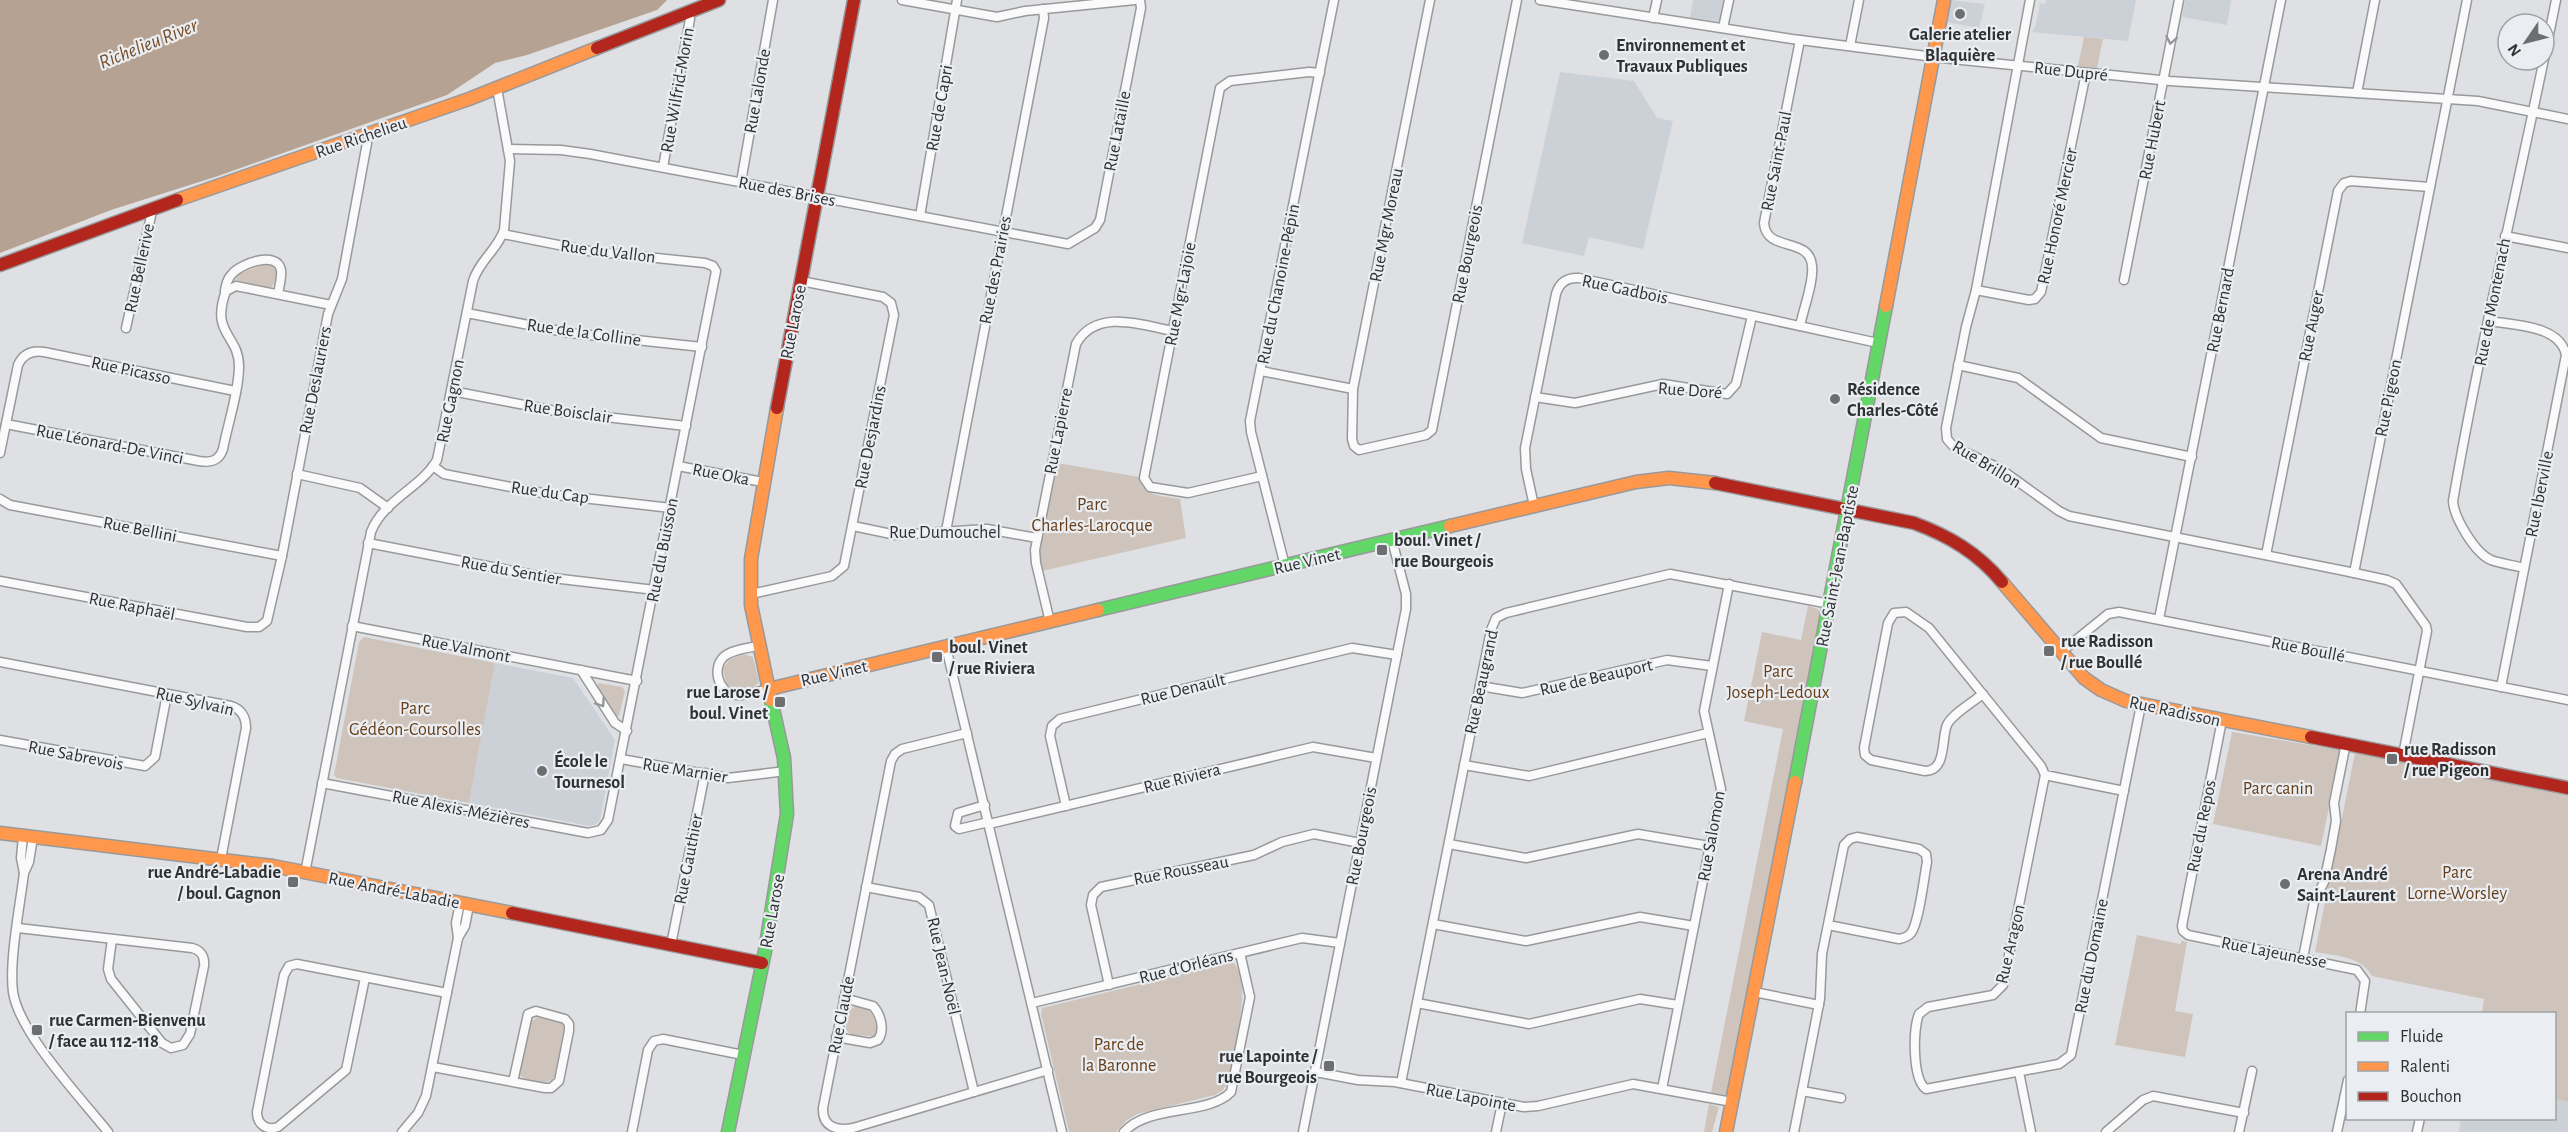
<svg xmlns="http://www.w3.org/2000/svg" width="2568" height="1132" font-family="'Alegreya Sans',sans-serif">
  <style>
    .built { fill: #ccd1d7 }
    .green { fill: #cfc4bb }
    .water { fill: #b5a293 }
    .lines { fill: none; stroke-linecap: round; stroke-linejoin: round }
    .street-casing { stroke: #98999b; stroke-width: 11 }
    .fast-casing { stroke: #98999b; stroke-width: 15 }
    .slow-casing { stroke: #98999b; stroke-width: 15 }
    .jam-casing { stroke: #98999b; stroke-width: 15 }
    .street { stroke: #fafafb; stroke-width: 8 }
    .fast { stroke: #63d668; stroke-width: 12 }
    .slow { stroke: #ff974d; stroke-width: 12 }
    .jam { stroke: #b3261e; stroke-width: 12 }
    .oneway { stroke: #959696 }
    .poi-dot { fill: #6d6e70; stroke: #eaedf1; stroke-width: 2 }
    .labels { text-anchor: middle; stroke-width: 4.5; stroke-linejoin: round; paint-order: stroke }
    .poi-label { font-size: 18px; font-weight: bold; fill: #303132; stroke: #eaedf1; text-anchor: start }
    .street-label { font-size: 18px; fill: #303132; stroke: #eaedf1 }
    .park-label { font-size: 18px; fill: #673e17; stroke: #eaedf1 }
    .water-label { font-size: 20px; font-style: italic; fill: #774d26; stroke: #eaedf1 }
  </style>
  <rect width="100%" height="100%" fill="#dee0e3"/>
  <!-- built -->
  <g class="built">
    <path d="M1693,0H1723L1719,21L1690,18Z"/>
    <path d="M1950,0L1985,4L1979,28L1946,22Z"/>
    <path d="M2046,0H2136L2128,41L2032,32L2036,24L2040,3L2045,4Z"/>
    <path d="M2185,0H2231L2227,25L2182,17Z"/>
    <path d="M1560,72L1634,81L1657,118L1673,121L1643,249L1589,237L1584,256L1522,243Z"/>
    <path d="M495,663L573,678L615,740L600,820L595,825L590,826L469,803Z"/>
    <path d="M2555,1099L2568,1102V1132H2459L2461,1119L2554,1118Z"/>
  </g>
  <!-- green -->
  <g class="green">
    <path d="M2084,37L2103,39L2097,68L2078,66Z"/>
    <path d="M267,264L274,266C277,272 277,283 270,288L236,280L238,274Z"/>
    <path d="M1057,463L1139,477C1143,497 1163,496 1180,499L1186,538L1042,571C1035,540 1051,494 1057,463Z"/>
    <path d="M1808,606L1818,609L1822,615L1729,1090L1725,1095L1711,1093L1783,729L1744,721L1762,632L1801,640Z"/>
    <path d="M364,637L495,663L469,803L337,778L334,775L359,642Z"/>
    <path d="M743,654L753,657L759,682C750,692 736,693 726,683L723,669L730,659Z"/>
    <path d="M599,683L622,687L625,691L619,716H616L595,687Z"/>
    <path d="M2232,732L2341,750L2321,846L2213,824Z"/>
    <path d="M2355,753L2568,794V1102L2555,1099L2554,1014L2482,1013L2484,999L2372,976C2361,956 2336,956 2315,952Z"/>
    <path d="M2137,935L2180,944L2182,941L2187,942L2175,1011L2193,1014L2185,1057L2115,1045Z"/>
    <path d="M1232,962C1255,976 1232,1058 1228,1082L1223,1090L1215,1095L1137,1114L1127,1120L1116,1132H1069L1041,1014L1042,1008Z"/>
    <path d="M856,1006C872,1009 874,1015 877,1031L874,1036L852,1035L846,1030L848,1011Z"/>
    <path d="M539,1016L560,1021L564,1028L555,1075C549,1087 528,1084 520,1075L529,1023Z"/>
    <path d="M1709,1104L1719,1107L1712,1132H1704Z"/>
  </g>
  <!-- water -->
  <path class="water" d="M0,0H667L657,10L527,55L495,63L447,95L218,176L111,210L0,253Z"/>
  <g class="lines">
    <defs>
      <g id="street">
        <path d="M902,0L997,17L1025,11L1135,0"/>
        <path d="M1430,0L1353,389L1352,439L1354,446L1359,450L1426,435L1432,430L1517,0"/>
        <path d="M1540,0L1792,39L1942,58L2170,81L2478,101L2568,119"/>
        <path d="M2030,0L1976,290L1966,327L1946,428L1947,439L1954,447L1999,468L2059,511L2069,516L2345,571L2387,580L2396,584L2426,626L2427,631L2403,755"/>
        <path d="M1653,18L1657,0"/>
        <path d="M1723,28L1729,0"/>
        <path d="M1850,46L1859,0"/>
        <path d="M2357,93L2375,0"/>
        <path d="M508,149L561,150L590,154L1068,244L1095,228L1100,220L1141,8L1140,0"/>
        <path d="M663,167L690,19L688,13"/>
        <path d="M741,182L773,0"/>
        <path d="M920,216L957,0"/>
        <path d="M2505,236L2568,248"/>
        <path d="M2124,280L2179,0"/>
        <path d="M1976,290L2029,300L2035,299L2041,292L2086,73"/>
        <path d="M225,291C226,285 227,279 232,274C240,264 277,250 281,270C282,278 279,287 278,294"/>
        <path d="M467,313L570,333L702,347"/>
        <path d="M2489,321C2513,325 2560,325 2566,355L2501,687"/>
        <path d="M1800,326C1803,310 1814,282 1812,266C1810,236 1766,253 1764,223L1800,40"/>
        <path d="M126,328L151,216L150,209"/>
        <path d="M1958,365L2018,378L2101,438L2192,457"/>
        <path d="M1261,371L1353,389"/>
        <path d="M452,391L561,412L686,426"/>
        <path d="M1535,397L1575,403L1663,384L1727,394L1736,384L1752,316"/>
        <path d="M6,424L199,461C211,463 219,461 223,449C228,423 239,391 239,366C239,335 210,334 226,291L236,286L331,305"/>
        <path d="M0,453L18,365C23,354 32,350 44,352L235,391"/>
        <path d="M433,466L444,474L547,494L671,508"/>
        <path d="M678,466L763,482"/>
        <path d="M297,474L360,488L388,508"/>
        <path d="M1262,476L1188,493L1150,487L1144,478L1220,88L1230,81L1309,72L1320,73"/>
        <path d="M0,499L10,505L282,556"/>
        <path d="M1534,506L1526,469L1525,448L1556,294C1559,283 1567,277 1579,278L1878,343"/>
        <path d="M853,526L896,535L987,529L1037,538"/>
        <path d="M946,531L1044,18L1043,9"/>
        <path d="M368,543L544,577L655,590"/>
        <path d="M2266,555L2338,191L2344,183L2351,181L2430,187"/>
        <path d="M1285,566L1251,432L1250,421L1334,0"/>
        <path d="M2524,568C2513,565 2502,564 2491,560C2475,553 2454,518 2453,501C2482,333 2523,167 2556,0"/>
        <path d="M2354,573L2467,0"/>
        <path d="M0,581L247,627H259L267,621L282,556L328,314L342,279L367,143L366,136"/>
        <path d="M751,594L832,576L844,566L894,315L891,303L883,297L801,281"/>
        <path d="M2159,619L2281,0"/>
        <path d="M1050,622L1036,563L1035,550L1076,344C1096,308 1142,325 1173,331"/>
        <path d="M352,626L637,681"/>
        <path d="M758,646C748,648 735,649 726,655C711,665 717,693 736,695C746,696 759,691 769,689"/>
        <path d="M946,647L1062,1132"/>
        <path d="M2061,652L2108,614L2119,612L2568,700"/>
        <path d="M0,662L231,706C241,709 246,717 246,728L221,859"/>
        <path d="M581,670L615,723L627,731"/>
        <path d="M1480,686L1522,693L1667,660L1712,666"/>
        <path d="M1983,694C1974,701 1951,715 1947,725C1941,739 1947,771 1925,771L1871,760L1865,755L1864,748L1888,623L1894,613L1906,612L1929,628L2041,766L2045,775L2124,791"/>
        <path d="M2222,720L2182,926L2183,931L2188,935L2357,970L2365,981L2360,1014"/>
        <path d="M967,733L902,749L895,754L891,761L823,1108C822,1127 837,1131 853,1128L1048,1070"/>
        <path d="M0,740L145,766L155,757L167,694"/>
        <path d="M621,759L728,778L786,771"/>
        <path d="M1464,765L1529,776L1708,733"/>
        <path d="M2045,775L2003,985L1993,995L1928,1007L1919,1014C1913,1029 1912,1079 1926,1089L2059,1064L2071,1055L2141,705"/>
        <path d="M322,783L588,833L601,830L608,820L716,271L713,266L705,263L589,251L503,234"/>
        <path d="M985,805L958,813L955,826L959,829L989,822"/>
        <path d="M1066,806L1050,736L1052,726L1060,719L1352,648L1397,655"/>
        <path d="M989,824L1313,747L1376,758"/>
        <path d="M23,836L21,858L24,873"/>
        <path d="M33,837L29,862L24,873C20,906 9,960 13,992C19,1033 81,1098 108,1132"/>
        <path d="M1449,844L1526,858L1638,834L1709,846"/>
        <path d="M305,873L371,532C383,500 421,488 437,460L473,281C479,261 498,249 504,230L510,161L497,88"/>
        <path d="M866,887L919,897L929,905L974,1092"/>
        <path d="M1433,924L1526,941L1640,917L1694,926"/>
        <path d="M18,928L192,948C201,950 205,957 204,966L190,1034L183,1045L171,1048L162,1043L111,979L108,969L112,939"/>
        <path d="M458,938L456,923L460,903"/>
        <path d="M671,945L705,773"/>
        <path d="M2303,958L2314,902L2324,882L2331,849L2336,821L2334,803L2346,743"/>
        <path d="M365,978L346,1070L278,1127C266,1131 257,1124 257,1112L284,975L289,966L297,964L447,993"/>
        <path d="M1109,985L1091,905L1093,895L1101,887L1254,855L1282,842L1314,834L1360,843"/>
        <path d="M1754,992L1819,1005"/>
        <path d="M1032,1003L1302,938L1340,943"/>
        <path d="M1417,1003L1529,1024L1640,999L1678,1005"/>
        <path d="M836,1037L870,1043L878,1040C885,1030 881,1015 873,1006L844,998"/>
        <path d="M433,1067L545,1088H551L559,1081L569,1031V1024L565,1019L536,1011L528,1014L513,1082"/>
        <path d="M1316,1072L1358,1080L1395,1082L1524,1107L1538,1106L1633,1084L1732,1102"/>
        <path d="M2019,1072L2031,1132"/>
        <path d="M1401,1083L1491,630L1496,618L1506,613L1670,574L1830,604"/>
        <path d="M1662,1089L1721,789L1704,711L1729,584"/>
        <path d="M1802,1091L1841,1098"/>
        <path d="M402,1132L418,1113L426,1096L458,938L465,926L469,905"/>
        <path d="M632,1132L648,1050L654,1041L663,1039L743,1055"/>
        <path d="M1124,1132C1149,1104 1208,1116 1231,1092L1250,997L1240,953"/>
        <path d="M1303,1132L1406,609V594L1392,540"/>
        <path d="M1496,1132L1502,1103"/>
        <path d="M1794,1132L1820,999L1822,954L1844,845L1850,839L1857,837L1919,849L1926,854L1927,862C1924,877 1919,923 1911,933C1908,937 1904,938 1899,939L1828,925"/>
        <path d="M2106,1132L2143,1100L2153,1096L2244,1113"/>
        <path d="M2239,1132L2252,1071"/>
        <path d="M2337,1132L2348,1080"/>
        <path d="M2417,1132L2420,1118"/>
      </g>
      <g id="fast">
        <path d="M1098,610L1450,526"/>
        <path d="M1795,782L1886,306"/>
        <path d="M728,1132L765,951L787,814L784,758L771,700"/>
      </g>
      <g id="slow">
        <path d="M177,200L469,99L597,48"/>
        <path d="M1886,306L1944,0"/>
        <path d="M1450,526L1636,482L1669,478L1715,483"/>
        <path d="M2002,582L2084,678L2101,690L2126,701L2311,737"/>
        <path d="M769,689L1098,610"/>
        <path d="M771,700L751,605V559L777,408"/>
        <path d="M0,833L273,866L512,913"/>
        <path d="M1726,1132L1795,782"/>
      </g>
      <g id="jam">
        <path d="M597,48L719,0"/>
        <path d="M0,265L177,200"/>
        <path d="M777,408L854,0"/>
        <path d="M1715,483L1914,523C1949,536 1978,553 2002,582"/>
        <path d="M2311,737L2568,788"/>
        <path d="M512,913L762,963"/>
      </g>
    </defs>
    <!-- street casing -->
    <use href="#street" class="street-casing"/>
    <!-- fast casing -->
    <use href="#fast" class="fast-casing"/>
    <!-- slow casing -->
    <use href="#slow" class="slow-casing"/>
    <!-- jam casing -->
    <use href="#jam" class="jam-casing"/>
    <!-- street -->
    <use href="#street" class="street"/>
    <!-- fast -->
    <use href="#fast" class="fast"/>
    <!-- slow -->
    <use href="#slow" class="slow"/>
    <!-- jam -->
    <use href="#jam" class="jam"/>
  </g>
  <!-- one-way arrows -->
  <defs><path id="oneway-chevron" d="M-2-3.5L2.5 0L-2 3.5" fill="none" stroke-width="1.6" stroke-linecap="round" stroke-linejoin="round" transform="scale(1.5)"/></defs>
  <g class="oneway">
    <use href="#oneway-chevron" transform="translate(2171 40) rotate(101)"/>
    <use href="#oneway-chevron" transform="translate(601 703) rotate(56)"/>
  </g>
  <!-- markers -->
  <g class="poi-dot">
    <circle cx="1960" cy="14" r="6"/>
    <circle cx="1604" cy="55" r="6"/>
    <circle cx="1835" cy="399" r="6"/>
    <rect x="1376" y="544" width="12" height="12" rx="3"/>
    <rect x="2043" y="645" width="12" height="12" rx="3"/>
    <rect x="931" y="651" width="12" height="12" rx="3"/>
    <rect x="774" y="696" width="12" height="12" rx="3"/>
    <rect x="2386" y="753" width="12" height="12" rx="3"/>
    <circle cx="542" cy="771" r="6"/>
    <rect x="287" y="876" width="12" height="12" rx="3"/>
    <circle cx="2285" cy="884" r="6"/>
    <rect x="31" y="1024" width="12" height="12" rx="3"/>
    <rect x="1323" y="1060" width="12" height="12" rx="3"/>
  </g>
  <g class="labels">
    <!-- poi labels -->
    <g class="poi-label">
      <text x="1960" y="40" text-anchor="middle">Galerie atelier<tspan x="1960" dy="21">Blaquière</tspan></text>
      <text x="1616" y="51">Environnement et<tspan x="1616" dy="21">Travaux Publiques</tspan></text>
      <text x="1847" y="395">Résidence<tspan x="1847" dy="21">Charles-Côté</tspan></text>
      <text x="1394" y="546">boul. Vinet /<tspan x="1394" dy="21">rue Bourgeois</tspan></text>
      <text x="2061" y="647">rue Radisson<tspan x="2061" dy="21">/ rue Boullé</tspan></text>
      <text x="949" y="653">boul. Vinet<tspan x="949" dy="21">/ rue Riviera</tspan></text>
      <text x="768" y="698" text-anchor="end">rue Larose /<tspan x="768" dy="21">boul. Vinet</tspan></text>
      <text x="2404" y="755">rue Radisson<tspan x="2404" dy="21">/ rue Pigeon</tspan></text>
      <text x="554" y="767">École le<tspan x="554" dy="21">Tournesol</tspan></text>
      <text x="281" y="878" text-anchor="end">rue André-Labadie<tspan x="281" dy="21">/ boul. Gagnon</tspan></text>
      <text x="2297" y="880">Arena André<tspan x="2297" dy="21">Saint-Laurent</tspan></text>
      <text x="49" y="1026">rue Carmen-Bienvenu<tspan x="49" dy="21">/ face au 112-118</tspan></text>
      <text x="1317" y="1062" text-anchor="end">rue Lapointe /<tspan x="1317" dy="21">rue Bourgeois</tspan></text>
    </g>
    <!-- street labels -->
    <g class="street-label">
      <text transform="translate(2071 71) rotate(6)" y="6">Rue Dupré</text>
      <text transform="translate(677 90) rotate(-80)" y="6">Rue Wilfrid-Morin</text>
      <text transform="translate(757 91) rotate(-80)" y="6">Rue Lalonde</text>
      <text transform="translate(939 108) rotate(-80)" y="6">Rue de Capri</text>
      <text transform="translate(1117 131) rotate(-79)" y="6">Rue Lataille</text>
      <text transform="translate(361 137) rotate(-19)" y="6">Rue Richelieu</text>
      <text transform="translate(2152 140) rotate(-79)" y="6">Rue Hubert</text>
      <text transform="translate(1776 161) rotate(-79)" y="6">Rue Saint-Paul</text>
      <text transform="translate(787 191) rotate(11)" y="6">Rue des Brises</text>
      <text transform="translate(2057 216) rotate(-78)" y="6">Rue Honoré Mercier</text>
      <text transform="translate(1386 225) rotate(-79)" y="6">Rue Mgr Moreau</text>
      <text transform="translate(608 251) rotate(7)" y="6">Rue du Vallon</text>
      <text transform="translate(1467 254) rotate(-79)" y="6">Rue Bourgeois</text>
      <text transform="translate(139 268) rotate(-78)" y="6">Rue Bellerive</text>
      <text transform="translate(995 270) rotate(-79)" y="6">Rue des Prairies</text>
      <text transform="translate(1278 284) rotate(-79)" y="6">Rue du Chanoine-Pépin</text>
      <text transform="translate(1625 289) rotate(12)" y="6">Rue Gadbois</text>
      <text transform="translate(1180 294) rotate(-79)" y="6">Rue Mgr-Lajoie</text>
      <text transform="translate(2492 302) rotate(-79)" y="6">Rue de Montenach</text>
      <text transform="translate(2220 310) rotate(-79)" y="6">Rue Bernard</text>
      <text transform="translate(793 322) rotate(-79)" y="6">Rue Larose</text>
      <text transform="translate(2311 326) rotate(-79)" y="6">Rue Auger</text>
      <text transform="translate(584 332) rotate(8)" y="6">Rue de la Colline</text>
      <text transform="translate(131 370) rotate(12)" y="6">Rue Picasso</text>
      <text transform="translate(315 380) rotate(-79)" y="6">Rue Deslauriers</text>
      <text transform="translate(1690 390) rotate(4)" y="6">Rue Doré</text>
      <text transform="translate(2388 398) rotate(-79)" y="6">Rue Pigeon</text>
      <text transform="translate(450 401) rotate(-79)" y="6">Rue Gagnon</text>
      <text transform="translate(568 411) rotate(8)" y="6">Rue Boisclair</text>
      <text transform="translate(1058 431) rotate(-79)" y="6">Rue Lapierre</text>
      <text transform="translate(870 437) rotate(-79)" y="6">Rue Desjardins</text>
      <text transform="translate(110 444) rotate(11)" y="6">Rue Léonard-De Vinci</text>
      <text transform="translate(1987 464) rotate(31)" y="6">Rue Brillon</text>
      <text transform="translate(721 474) rotate(11)" y="6">Rue Oka</text>
      <text transform="translate(550 492) rotate(8)" y="6">Rue du Cap</text>
      <text transform="translate(2539 494) rotate(-79)" y="6">Rue Iberville</text>
      <text transform="translate(140 529) rotate(11)" y="6">Rue Bellini</text>
      <text x="945" y="538">Rue Dumouchel</text>
      <text transform="translate(662 550) rotate(-79)" y="6">Rue du Buisson</text>
      <text transform="translate(1307 561) rotate(-13)" y="6">Rue Vinet</text>
      <text transform="translate(1837 566) rotate(-79)" y="6">Rue Saint-Jean-Baptiste</text>
      <text transform="translate(511 570) rotate(10)" y="6">Rue du Sentier</text>
      <text transform="translate(132 606) rotate(11)" y="6">Rue Raphaël</text>
      <text transform="translate(466 648) rotate(11)" y="6">Rue Valmont</text>
      <text transform="translate(2308 649) rotate(11)" y="6">Rue Boullé</text>
      <text transform="translate(834 673) rotate(-13)" y="6">Rue Vinet</text>
      <text transform="translate(1596 677) rotate(-13)" y="6">Rue de Beauport</text>
      <text transform="translate(1481 682) rotate(-78)" y="6">Rue Beaugrand</text>
      <text transform="translate(1183 689) rotate(-14)" y="6">Rue Denault</text>
      <text transform="translate(195 701) rotate(13)" y="6">Rue Sylvain</text>
      <text transform="translate(2175 711) rotate(12)" y="6">Rue Radisson</text>
      <text transform="translate(76 755) rotate(11)" y="6">Rue Sabrevois</text>
      <text transform="translate(685 770) rotate(9)" y="6">Rue Marnier</text>
      <text transform="translate(1182 778) rotate(-14)" y="6">Rue Riviera</text>
      <text transform="translate(461 809) rotate(11)" y="6">Rue Alexis-Mézières</text>
      <text transform="translate(2201 826) rotate(-79)" y="6">Rue du Repos</text>
      <text transform="translate(1361 836) rotate(-79)" y="6">Rue Bourgeois</text>
      <text transform="translate(1711 836) rotate(-80)" y="6">Rue Salomon</text>
      <text transform="translate(688 859) rotate(-79)" y="6">Rue Gauthier</text>
      <text transform="translate(1181 870) rotate(-11)" y="6">Rue Rousseau</text>
      <text transform="translate(394 890) rotate(11)" y="6">Rue André-Labadie</text>
      <text transform="translate(772 911) rotate(-80)" y="6">Rue Larose</text>
      <text transform="translate(2010 944) rotate(-77)" y="6">Rue Aragon</text>
      <text transform="translate(2274 952) rotate(11)" y="6">Rue Lajeunesse</text>
      <text transform="translate(2091 956) rotate(-79)" y="6">Rue du Domaine</text>
      <text transform="translate(944 966) rotate(77)" y="6">Rue Jean-Noël</text>
      <text transform="translate(1186 966) rotate(-14)" y="6">Rue d'Orléans</text>
      <text transform="translate(841 1015) rotate(-79)" y="6">Rue Claude</text>
      <text transform="translate(1471 1097) rotate(11)" y="6">Rue Lapointe</text>
    </g>
    <!-- park labels -->
    <g class="park-label">
      <text x="1092" y="510">Parc<tspan x="1092" dy="21">Charles-Larocque</tspan></text>
      <text x="1778" y="677">Parc<tspan x="1778" dy="21">Joseph-Ledoux</tspan></text>
      <text x="415" y="714">Parc<tspan x="415" dy="21">Gédéon-Coursolles</tspan></text>
      <text x="2278" y="794">Parc canin</text>
      <text x="2457" y="878">Parc<tspan x="2457" dy="21">Lorne-Worsley</tspan></text>
      <text x="1119" y="1050">Parc de<tspan x="1119" dy="21">la Baronne</tspan></text>
    </g>
    <!-- water labels -->
    <g class="water-label">
      <text transform="translate(148 43) rotate(-22)" y="7">Richelieu River</text>
    </g>
  </g>
  <!-- legend -->
  <rect x="2346" y="1012" width="210" height="108" fill="#eaedf1" stroke="#a0a2a5" stroke-width="1.5"/>
  <rect x="2358" y="1032" width="30" height="9" fill="#63d668" stroke="#a0a2a5" stroke-width="1.5"/>
  <text x="2400" y="1042" font-size="18" fill="#303132">Fluide</text>
  <rect x="2358" y="1062" width="30" height="9" fill="#ff974d" stroke="#a0a2a5" stroke-width="1.5"/>
  <text x="2400" y="1072" font-size="18" fill="#303132">Ralenti</text>
  <rect x="2358" y="1092" width="30" height="9" fill="#b3261e" stroke="#a0a2a5" stroke-width="1.5"/>
  <text x="2400" y="1102" font-size="18" fill="#303132">Bouchon</text>
  <!-- north arrow -->
  <g transform="translate(2526 42) rotate(235)"><circle r="28" fill="#eaedf1" stroke="#a0a2a5" stroke-width="1.5"/>
  <path d="M0-4.5L10 22L0 15L-10 22Z" fill="#6d6e70"/>
  <text y="-9" font-size="16" font-weight="bold" text-anchor="middle" fill="#303132">N</text>
  </g>
</svg>
